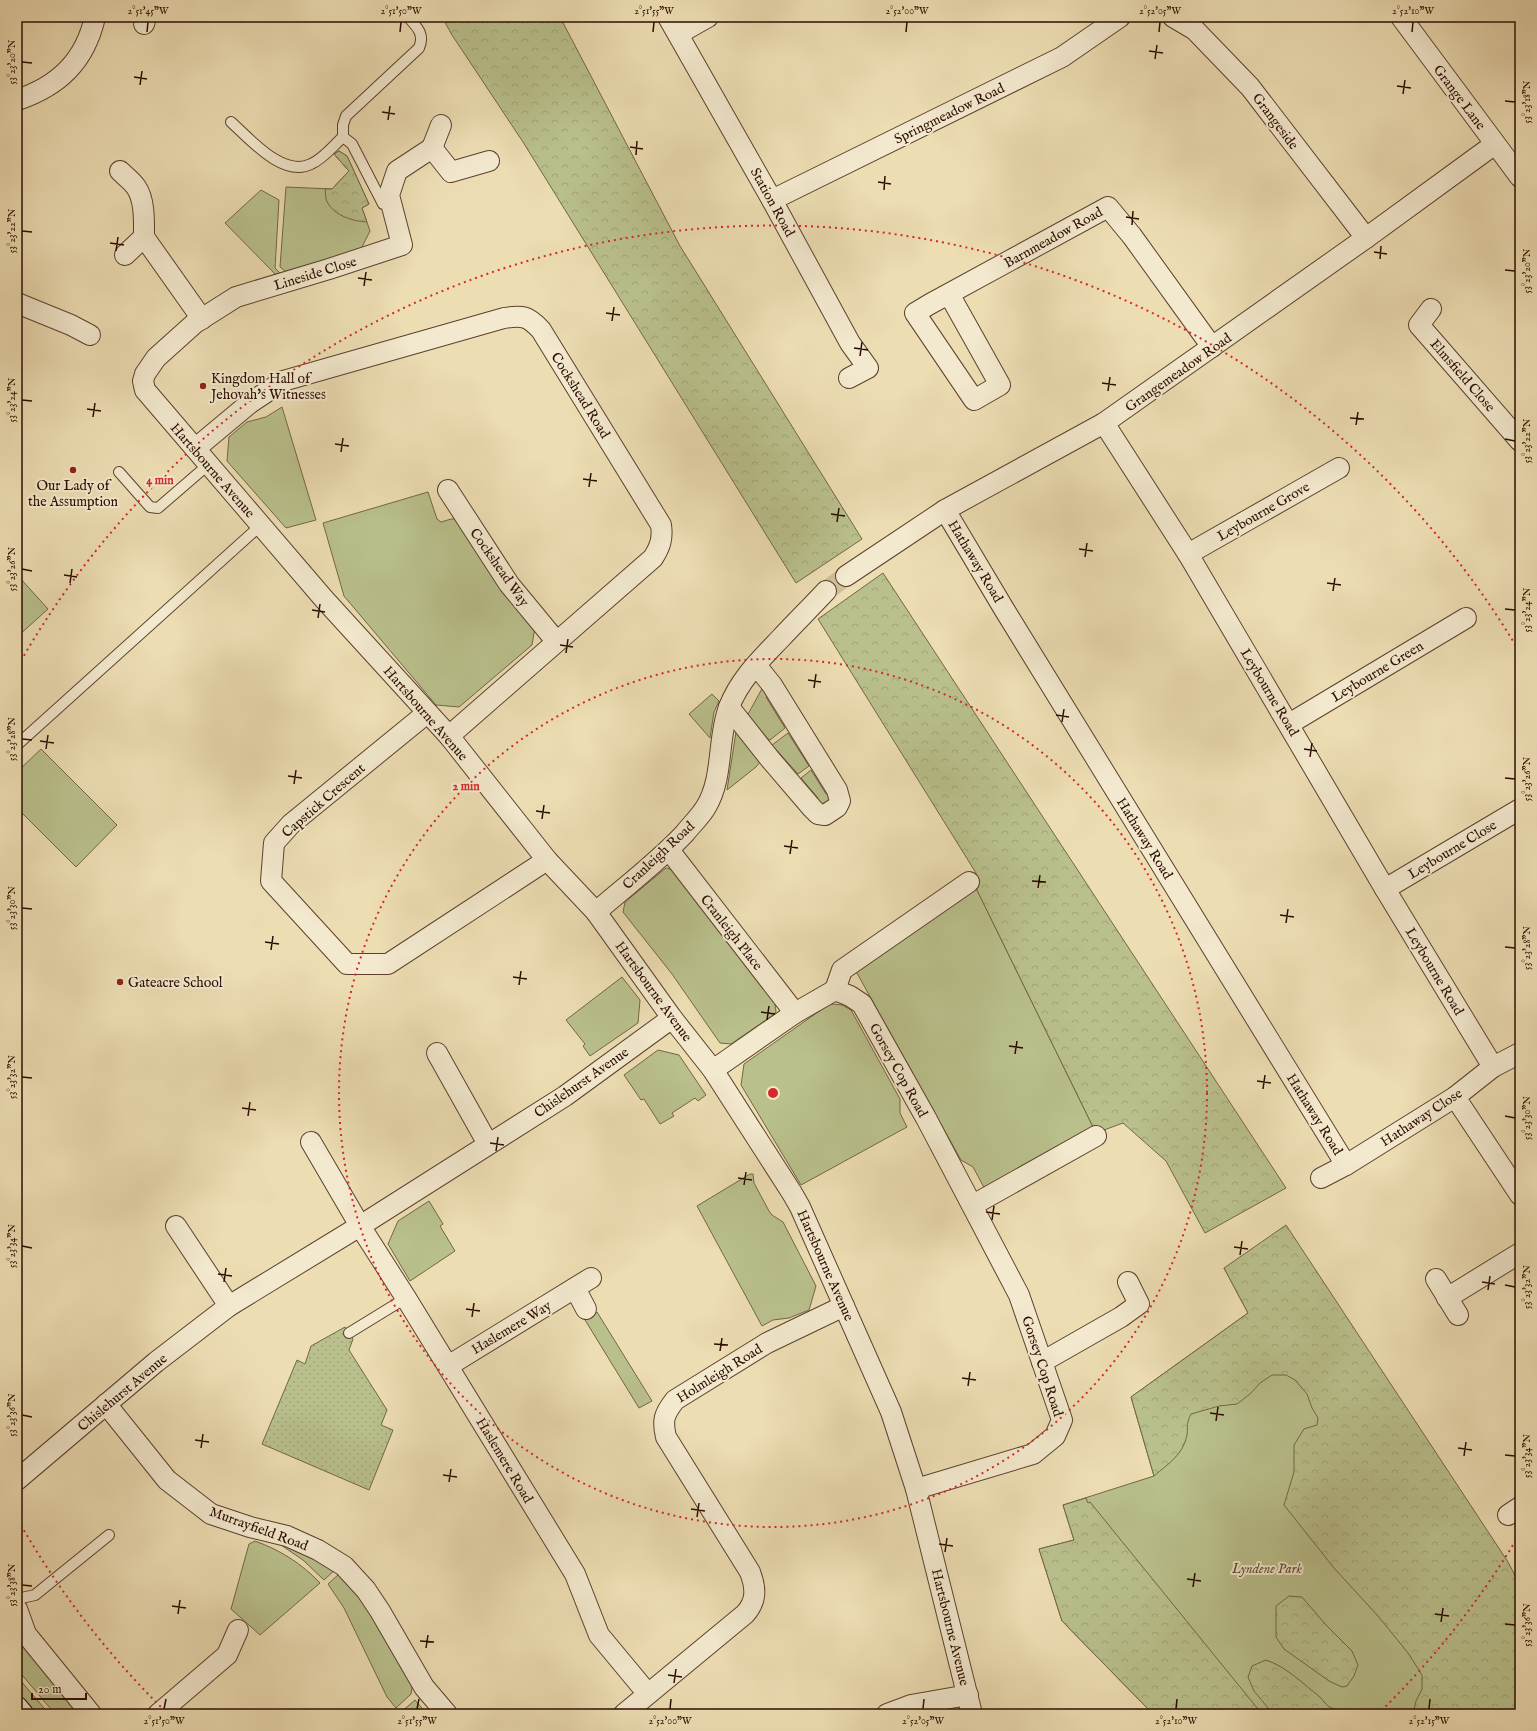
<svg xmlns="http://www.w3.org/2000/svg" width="1537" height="1731" font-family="'IM FELL English',serif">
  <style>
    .green { fill: #b9c08c; stroke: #726646 }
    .forest { fill: url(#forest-crowns); stroke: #726646 }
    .garden { fill: url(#garden-dots); stroke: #726646 }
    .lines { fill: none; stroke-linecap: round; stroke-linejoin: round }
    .street-tunnel { stroke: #d0be98; stroke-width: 20; stroke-dasharray: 20 10; stroke-linecap: butt }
    .lane-casing { stroke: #5c402d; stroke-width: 12 }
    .street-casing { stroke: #5c402d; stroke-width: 22 }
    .secondary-casing { stroke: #2b0c00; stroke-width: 24 }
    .lane { stroke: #f3e9ce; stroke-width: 10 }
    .street { stroke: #f3e9ce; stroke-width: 20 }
    .secondary { stroke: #f3e9ce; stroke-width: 22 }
    .ticks { fill: none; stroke: #2b0c00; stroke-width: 1.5 }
    .ring { fill: none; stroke: #d62828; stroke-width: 2; stroke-dasharray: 2 4 }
    .poi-dot { fill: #8f2418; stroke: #f3e9ce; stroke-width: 1.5 }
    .labels { text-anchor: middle; stroke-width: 4; stroke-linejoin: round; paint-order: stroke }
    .street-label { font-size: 14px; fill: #2b0c00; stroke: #f3e9ce }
    .poi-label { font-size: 14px; fill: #2b0c00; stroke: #f3e9ce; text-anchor: start }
    .park-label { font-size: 14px; font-style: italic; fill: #5d4b31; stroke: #f3e9ce }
    .centre { fill: #d62828; stroke: #f3e9ce; stroke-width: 2 }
    .ring-label { font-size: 12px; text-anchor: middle; font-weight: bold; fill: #d62828; stroke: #f3e9ce; stroke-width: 4; stroke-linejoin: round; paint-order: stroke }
    .neatline { fill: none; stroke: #2b0c00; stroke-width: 1.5 }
    .ticks-label { font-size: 10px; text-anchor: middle; fill: #2b0c00 }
  </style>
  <defs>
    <pattern id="forest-crowns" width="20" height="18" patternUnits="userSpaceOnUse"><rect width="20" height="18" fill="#b9c08c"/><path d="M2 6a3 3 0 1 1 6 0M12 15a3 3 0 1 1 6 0" fill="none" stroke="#9fa477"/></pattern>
    <pattern id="garden-dots" width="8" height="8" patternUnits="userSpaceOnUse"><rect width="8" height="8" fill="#b9c08c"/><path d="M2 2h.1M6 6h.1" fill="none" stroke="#9fa477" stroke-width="1.8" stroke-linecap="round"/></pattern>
  </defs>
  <rect width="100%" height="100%" fill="#edddb3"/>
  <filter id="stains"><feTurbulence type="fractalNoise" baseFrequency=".005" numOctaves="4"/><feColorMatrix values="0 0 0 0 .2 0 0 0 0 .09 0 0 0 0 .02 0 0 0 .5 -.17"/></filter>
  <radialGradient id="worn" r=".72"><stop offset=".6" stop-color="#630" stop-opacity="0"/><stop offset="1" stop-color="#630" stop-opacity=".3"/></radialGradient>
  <!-- green -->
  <g class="green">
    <path d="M339,151L347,156L369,204L362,208L370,231L361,249L286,272L280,267L286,187L332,189L349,171L334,154Z"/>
    <path d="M261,190L279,200L275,268L280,273L276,275L225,223Z"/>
    <path d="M282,407L316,520L286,528L227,461L229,437L247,422L266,417Z"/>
    <path d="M428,492L437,519L441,522L451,519H458L535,627L532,645L459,707L436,705L344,596L323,523Z"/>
    <path d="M20,578L48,609L17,637V581Z"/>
    <path d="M764,685L771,693L766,697L785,728L770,740L768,739L747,716Z"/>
    <path d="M712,694L719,701L714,712L710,738L689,714Z"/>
    <path d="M738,730L760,762L756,767L727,790L736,732Z"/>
    <path d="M788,733L809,766L798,774L772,745Z"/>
    <path d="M41,749L117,825L76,867L17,808V772Z"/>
    <path d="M811,770L826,794L832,791L829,807L813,803L818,798L801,778Z"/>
    <path d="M666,868L673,870L775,1004L776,1012L773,1015L731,1044L720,1043L672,974L623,912L625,902Z"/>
    <path d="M974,884L1096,1133L987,1193L973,1167L961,1160L853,966Z"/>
    <path d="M622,977L640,1000L638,1023L590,1056L583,1046L585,1044L566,1020Z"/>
    <path d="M833,1004L842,1005L851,1010L900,1099V1113L907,1127L801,1185L741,1085L744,1064L828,1005Z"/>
    <path d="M658,1050L679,1055L706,1095L698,1101L695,1098L672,1113L674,1116L660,1124L644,1099L641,1100L624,1075Z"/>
    <path d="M750,1174H753L754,1183L769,1211L772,1215L783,1222L816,1286L809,1310L789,1318L773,1320L762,1326L697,1206Z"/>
    <path d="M429,1201L443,1224L440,1226L455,1251L410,1281L388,1244L398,1221Z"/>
    <path d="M1224,1268L1520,1714H1149L1151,1712L1062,1621L1039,1549L1074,1540L1063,1505L1154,1476L1131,1397L1248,1313Z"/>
    <path d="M597,1312L652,1401L639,1408L585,1320Z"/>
    <path d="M255,1541C280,1550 301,1563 320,1583L260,1635L231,1609L249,1544Z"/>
    <path d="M283,1543L295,1547L335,1570L324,1580L303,1560L281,1545Z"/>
    <path d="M339,1574L361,1597L413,1682L411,1694L396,1708L387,1697L344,1608L328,1584Z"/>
    <path d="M17,1632L83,1714H55L17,1669Z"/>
    <path d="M21,1681L49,1714H36L17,1692V1683Z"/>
    <path d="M415,1700L427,1714H400V1713Z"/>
  </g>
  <!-- forest -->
  <g class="forest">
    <path d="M442,17H560L680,246L862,539L796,583L523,142L452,35Z"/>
    <path d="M339,151L347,156L369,204L362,208L367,222C352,221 335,216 327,202C325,198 326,192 325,189H332L349,171L334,154Z"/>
    <path d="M883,573L1286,1188L1205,1233L1166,1161L1123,1123L1096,1133L974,884L976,873L818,619Z"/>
    <path d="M1286,1225L1508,1562L1520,1585V1714H1417L1414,1710L1416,1701L1422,1689V1675L1408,1653L1378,1616L1334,1568L1284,1505L1294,1472V1445L1304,1429L1317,1425L1318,1418L1312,1408L1307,1394L1295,1380L1286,1375H1272L1260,1383L1250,1394L1237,1404L1219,1406L1191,1414C1186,1424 1188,1425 1187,1435C1183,1455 1169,1463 1154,1476L1131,1397L1248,1313L1224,1268Z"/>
    <path d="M1086,1498L1088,1503L1090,1502L1262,1714H1149L1151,1712L1062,1621L1039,1549L1074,1540L1063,1505Z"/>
    <path d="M1289,1596L1302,1597L1326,1625L1352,1651L1358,1665L1354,1676L1347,1686L1342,1687L1329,1681L1284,1649L1276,1637V1606Z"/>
    <path d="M1266,1660C1287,1667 1303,1684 1320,1697C1323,1700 1325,1704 1328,1706C1335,1711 1345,1710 1352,1714H1273L1254,1691L1248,1677L1252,1666Z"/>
  </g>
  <!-- garden -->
  <path class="garden" d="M345,1327L353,1339L349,1350L387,1410L381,1425L393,1430L369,1490L262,1444L297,1360L305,1364L311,1346Z"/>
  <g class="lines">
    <!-- street-tunnel -->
    <path class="street-tunnel" d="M826,591L846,576"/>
    <defs>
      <g id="lane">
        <path d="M231,122C250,139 283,178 311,164C323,159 333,146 343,137V125L346,116L419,48C425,34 417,27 408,17"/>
        <path d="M343,137L352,144L383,204H391"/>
        <path d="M119,472L150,507L158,508L209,464"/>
        <path d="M17,745L261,525"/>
        <path d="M349,1333L406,1298"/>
        <path d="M17,1599L35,1595L109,1535"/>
      </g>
      <g id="street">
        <path d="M668,17L772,200L850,343L868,368L849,378"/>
        <path d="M1173,17L1195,30L1250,87L1366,238"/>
        <path d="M1401,17L1520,177"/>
        <path d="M144,24L146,17"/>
        <path d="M678,34L708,17"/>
        <path d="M17,100C59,86 85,61 95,17"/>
        <path d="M432,148L441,125"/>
        <path d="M489,161L451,172L432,148L397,171L389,195L402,245L329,269L236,297L195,323L156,358L145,374L143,381L145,390L324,599L449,736L547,860L596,912L672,1018L713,1070L792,1193L800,1207L891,1412L916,1489L972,1714"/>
        <path d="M120,171C125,176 132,181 136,187C145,200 144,221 144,237L125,255"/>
        <path d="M772,200L1062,57L1120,17"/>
        <path d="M144,237L202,319"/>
        <path d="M949,294L1000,385L974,400L915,313L930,304L1108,207L1132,236L1212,347"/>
        <path d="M17,303L71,325L90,335"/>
        <path d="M1431,309L1419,325L1520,441"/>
        <path d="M1104,423L1188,554L1385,889L1493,1067"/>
        <path d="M196,448L250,403L283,381L504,318C523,315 528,316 541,330L661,525C663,539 660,547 653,558L449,736"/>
        <path d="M448,490L509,584L556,641"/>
        <path d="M945,510L1004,609L1346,1165"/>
        <path d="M1188,554L1339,468"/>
        <path d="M846,576L945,510L1104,423L1366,238L1495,144"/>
        <path d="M729,707L770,759L812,808L818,814L825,815L837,807L840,801L837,790L772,685L756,665"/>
        <path d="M427,713L291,824L274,843L271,881L347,964H388L547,860"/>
        <path d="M1289,724L1466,618"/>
        <path d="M669,850L795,1013"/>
        <path d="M1385,889L1520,809"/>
        <path d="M596,912C626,886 658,862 685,833C692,824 700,817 706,807C724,777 717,739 729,707C740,679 760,660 780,639C795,623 811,607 826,591"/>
        <path d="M835,990L842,970L969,882"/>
        <path d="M437,1053L488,1144"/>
        <path d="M713,1070L795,1013L835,990L850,996L862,1004L926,1118L1019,1295L1062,1420L1055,1436L1033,1454L916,1489"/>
        <path d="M1455,1097L1520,1195"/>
        <path d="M311,1142L360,1226L406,1298L575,1574L599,1635L648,1694"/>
        <path d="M1321,1178L1346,1165L1455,1097L1493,1067L1520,1053"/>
        <path d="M973,1205L1096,1136"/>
        <path d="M176,1226L229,1306"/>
        <path d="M1436,1279L1458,1315"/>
        <path d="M575,1288L586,1309"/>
        <path d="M1447,1298L1520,1253"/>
        <path d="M1042,1362L1121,1317L1139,1304L1128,1282"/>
        <path d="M448,1366L591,1278"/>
        <path d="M106,1404L167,1480L211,1514L250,1527L287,1536L318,1550L344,1566L366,1590L380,1611L424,1687L447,1714"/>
        <path d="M17,1480L156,1362L229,1306L360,1226L565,1096L672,1018"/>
        <path d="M1508,1515L1520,1507"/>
        <path d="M17,1609L26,1634L91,1714"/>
        <path d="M158,1714L227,1655L238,1630"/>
        <path d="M624,1714L745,1614C757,1601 756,1588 750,1572L666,1437C662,1420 664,1414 675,1400L767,1343L844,1306"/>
        <path d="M887,1714L911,1705L968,1695"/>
      </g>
      <path id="secondary" d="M17,1708L22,1714"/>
    </defs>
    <!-- lane casing -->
    <use href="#lane" class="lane-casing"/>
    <!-- street casing -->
    <use href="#street" class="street-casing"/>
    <!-- secondary casing -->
    <use href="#secondary" class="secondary-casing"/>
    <!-- lane -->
    <use href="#lane" class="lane"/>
    <!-- street -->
    <use href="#street" class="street"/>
    <!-- secondary -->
    <use href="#secondary" class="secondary"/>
  </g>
  <!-- ticks -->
  <path class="ticks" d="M147,32L148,22M400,32L401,22M653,32L654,22M906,32L907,22M1159,32L1160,22M1412,32L1413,22M1149,51L1163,53M1155,59L1157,45M22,62L32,63M134,77L147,79M140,85L142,71M1397,86L1411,88M1403,94L1405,80M1505,101L1515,102M382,112L395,114M388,120L390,106M630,147L643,149M636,155L637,141M878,182L891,184M884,190L885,176M1126,217L1139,219M1132,225L1133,211M22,231L32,232M110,243L124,245M116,251L118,237M1374,252L1387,254M1380,259L1381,246M1505,270L1515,271M358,278L372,280M364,286L366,272M606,313L620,315M612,321L614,307M854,348L868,350M860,356L862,342M1102,383L1116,385M1108,391L1110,377M22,400L32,401M87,409L101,411M93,417L95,403M1350,418L1364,419M1356,425L1358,412M1505,439L1515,441M335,444L349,446M341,452L343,438M583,479L597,481M589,487L591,473M831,514L845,516M837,522L839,508M1079,549L1093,551M1085,557L1087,543M22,569L32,571M64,575L77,577M70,583L72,569M1327,583L1341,585M1333,591L1335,578M1505,609L1515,610M312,610L325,612M318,618L320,604M560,645L573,647M566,653L568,639M808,680L821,682M814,688L816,674M1056,715L1069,717M1062,722L1064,709M22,739L32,740M40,741L54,743M46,749L48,735M1304,749L1317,751M1310,757L1312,743M288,776L302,778M1505,778L1515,779M294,784L296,770M536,811L550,813M542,819L544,805M784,846L798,848M790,854L792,840M1032,881L1046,882M1038,888L1040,875M22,908L32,909M1280,915L1294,917M1286,923L1288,909M265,942L279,944M1505,947L1515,948M271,950L273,936M513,977L527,979M519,985L521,971M761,1012L775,1014M767,1020L769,1006M1009,1046L1023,1048M1015,1054L1017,1041M22,1077L32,1078M1257,1081L1271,1083M1263,1089L1265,1075M242,1108L256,1110M248,1116L250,1102M1505,1116L1515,1118M490,1143L504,1145M496,1151L498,1137M738,1178L752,1180M744,1185L746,1172M986,1212L1000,1214M992,1220L994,1206M22,1246L32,1248M1234,1247L1248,1249M1240,1255L1242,1241M218,1274L232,1276M224,1282L226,1268M1482,1282L1495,1284M1505,1285L1515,1287M1488,1290L1490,1276M466,1309L480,1311M472,1317L474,1303M714,1344L728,1345M720,1351L722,1338M962,1378L976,1380M968,1386L970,1372M1210,1413L1224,1415M22,1415L32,1417M1216,1421L1218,1407M195,1440L209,1442M201,1448L203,1434M1458,1448L1472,1450M1505,1455L1515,1456M1464,1456L1466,1442M443,1475L457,1477M449,1482L451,1469M691,1509L705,1511M697,1517L699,1503M939,1544L953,1546M945,1552L947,1538M1187,1579L1201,1581M22,1585L32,1586M1193,1587L1195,1573M172,1606L186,1608M178,1614L180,1600M1435,1614L1449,1616M1441,1622L1443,1608M1505,1624L1515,1625M420,1641L434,1642M426,1648L428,1635M668,1675L682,1677M674,1683L676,1669M164,1709L166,1699M417,1709L419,1699M670,1709L671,1699M923,1709L924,1699M1176,1709L1177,1699M1429,1709L1430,1699"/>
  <!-- distance rings -->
  <g class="ring">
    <circle cx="773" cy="1093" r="434"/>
    <path d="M1516 1540A867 867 0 0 1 1381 1711M165 1711A867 867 0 0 1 18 1520M18 666A867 867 0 0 1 1516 646"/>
  </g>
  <!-- markers -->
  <g class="poi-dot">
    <circle cx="203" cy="386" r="4"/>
    <circle cx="73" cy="470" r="4"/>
    <circle cx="120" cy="982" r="4"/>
  </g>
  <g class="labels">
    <!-- street labels -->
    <g class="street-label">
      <text transform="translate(1460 97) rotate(53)" y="5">Grange Lane</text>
      <text transform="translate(949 113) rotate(-26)" y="5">Springmeadow Road</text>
      <text transform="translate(1276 121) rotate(53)" y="5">Grangeside</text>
      <text transform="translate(773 202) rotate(61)" y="5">Station Road</text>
      <text transform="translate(1053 237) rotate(-29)" y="5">Barnmeadow Road</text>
      <text transform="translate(315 273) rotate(-17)" y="5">Lineside Close</text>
      <text transform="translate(1178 372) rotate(-35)" y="5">Grangemeadow Road</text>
      <text transform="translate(1463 375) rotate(49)" y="5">Elmsfield Close</text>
      <text transform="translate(581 395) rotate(58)" y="5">Cockshead Road</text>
      <text transform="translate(213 470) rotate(49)" y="5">Hartsbourne Avenue</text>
      <text transform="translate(1263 511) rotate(-30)" y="5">Leybourne Grove</text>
      <text transform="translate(976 561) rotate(59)" y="5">Hathaway Road</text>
      <text transform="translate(500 567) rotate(55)" y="5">Cockshead Way</text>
      <text transform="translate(1377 671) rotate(-31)" y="5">Leybourne Green</text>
      <text transform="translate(1270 692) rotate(59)" y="5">Leybourne Road</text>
      <text transform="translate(426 713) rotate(49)" y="5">Hartsbourne Avenue</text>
      <text transform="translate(323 800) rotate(-41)" y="5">Capstick Crescent</text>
      <text transform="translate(1145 838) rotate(58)" y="5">Hathaway Road</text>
      <text transform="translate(1452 849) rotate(-31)" y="5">Leybourne Close</text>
      <text transform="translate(658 855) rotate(-43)" y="5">Cranleigh Road</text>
      <text transform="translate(732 932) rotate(52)" y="5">Cranleigh Place</text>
      <text transform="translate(1435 971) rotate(59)" y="5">Leybourne Road</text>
      <text transform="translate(654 991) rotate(54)" y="5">Hartsbourne Avenue</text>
      <text transform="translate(899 1070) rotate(61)" y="5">Gorsey Cop Road</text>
      <text transform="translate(581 1082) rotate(-35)" y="5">Chislehurst Avenue</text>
      <text transform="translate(1315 1114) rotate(58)" y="5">Hathaway Road</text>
      <text transform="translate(1421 1117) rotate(-33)" y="5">Hathaway Close</text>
      <text transform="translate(826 1265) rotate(66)" y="5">Hartsbourne Avenue</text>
      <text transform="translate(511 1327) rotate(-31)" y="5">Haslemere Way</text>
      <text transform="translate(1043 1366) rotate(72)" y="5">Gorsey Cop Road</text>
      <text transform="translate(719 1373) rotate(-32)" y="5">Holmleigh Road</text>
      <text transform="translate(122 1392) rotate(-40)" y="5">Chislehurst Avenue</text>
      <text transform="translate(505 1460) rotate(59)" y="5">Haslemere Road</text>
      <text transform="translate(259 1528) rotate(20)" y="5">Murrayfield Road</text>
      <text transform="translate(951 1627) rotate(76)" y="5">Hartsbourne Avenue</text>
    </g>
    <!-- poi labels -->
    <g class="poi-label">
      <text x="211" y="383">Kingdom Hall of<tspan x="211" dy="16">Jehovah's Witnesses</tspan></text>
      <text x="73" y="490" text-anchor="middle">Our Lady of<tspan x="73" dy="16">the Assumption</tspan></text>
      <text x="128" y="987">Gateacre School</text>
    </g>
    <!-- park labels -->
    <g class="park-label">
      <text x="1267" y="1573">Lyndene Park</text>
    </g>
  </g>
  <circle cx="773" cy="1093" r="6" class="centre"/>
  <g class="ring-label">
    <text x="160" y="484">4 min</text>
    <text x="466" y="790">2 min</text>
  </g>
  <!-- margin -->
  <rect width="1537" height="1731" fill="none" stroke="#edddb3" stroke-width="44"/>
  <!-- scale -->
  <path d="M32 1693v6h54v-6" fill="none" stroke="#2b0c00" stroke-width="2"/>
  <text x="38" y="1693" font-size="12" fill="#2b0c00" stroke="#f3e9ce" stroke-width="3" paint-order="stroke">20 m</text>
  <rect x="22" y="22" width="1493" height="1687" class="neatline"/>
  <g class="ticks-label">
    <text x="148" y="14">2°51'45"W</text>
    <text x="401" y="14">2°51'50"W</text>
    <text x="654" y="14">2°51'55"W</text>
    <text x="907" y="14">2°52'00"W</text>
    <text x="1160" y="14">2°52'05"W</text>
    <text x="1413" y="14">2°52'10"W</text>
    <text transform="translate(11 62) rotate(-90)" y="4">53°23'20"N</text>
    <text transform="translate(1526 102) rotate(-90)" y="4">53°23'18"N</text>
    <text transform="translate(11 231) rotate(-90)" y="4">53°23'22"N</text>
    <text transform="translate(1526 271) rotate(-90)" y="4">53°23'20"N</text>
    <text transform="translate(11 400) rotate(-90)" y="4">53°23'24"N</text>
    <text transform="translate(1526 441) rotate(-90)" y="4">53°23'22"N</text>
    <text transform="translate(11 569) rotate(-90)" y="4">53°23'26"N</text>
    <text transform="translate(1526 610) rotate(-90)" y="4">53°23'24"N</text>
    <text transform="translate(11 739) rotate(-90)" y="4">53°23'28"N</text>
    <text transform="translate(1526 779) rotate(-90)" y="4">53°23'26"N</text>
    <text transform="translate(11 908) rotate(-90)" y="4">53°23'30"N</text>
    <text transform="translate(1526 948) rotate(-90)" y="4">53°23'28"N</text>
    <text transform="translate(11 1077) rotate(-90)" y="4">53°23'32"N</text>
    <text transform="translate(1526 1118) rotate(-90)" y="4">53°23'30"N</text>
    <text transform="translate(11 1246) rotate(-90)" y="4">53°23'34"N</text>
    <text transform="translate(1526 1287) rotate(-90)" y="4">53°23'32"N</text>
    <text transform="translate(11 1415) rotate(-90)" y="4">53°23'36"N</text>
    <text transform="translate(1526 1456) rotate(-90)" y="4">53°23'34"N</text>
    <text transform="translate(11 1585) rotate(-90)" y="4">53°23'38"N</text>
    <text transform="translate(1526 1625) rotate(-90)" y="4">53°23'36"N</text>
    <text x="164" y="1724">2°51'50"W</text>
    <text x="417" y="1724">2°51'55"W</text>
    <text x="670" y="1724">2°52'00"W</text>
    <text x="923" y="1724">2°52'05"W</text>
    <text x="1176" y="1724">2°52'10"W</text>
    <text x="1429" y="1724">2°52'15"W</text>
  </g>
  <rect width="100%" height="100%" filter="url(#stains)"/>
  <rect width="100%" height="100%" fill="url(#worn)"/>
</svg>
